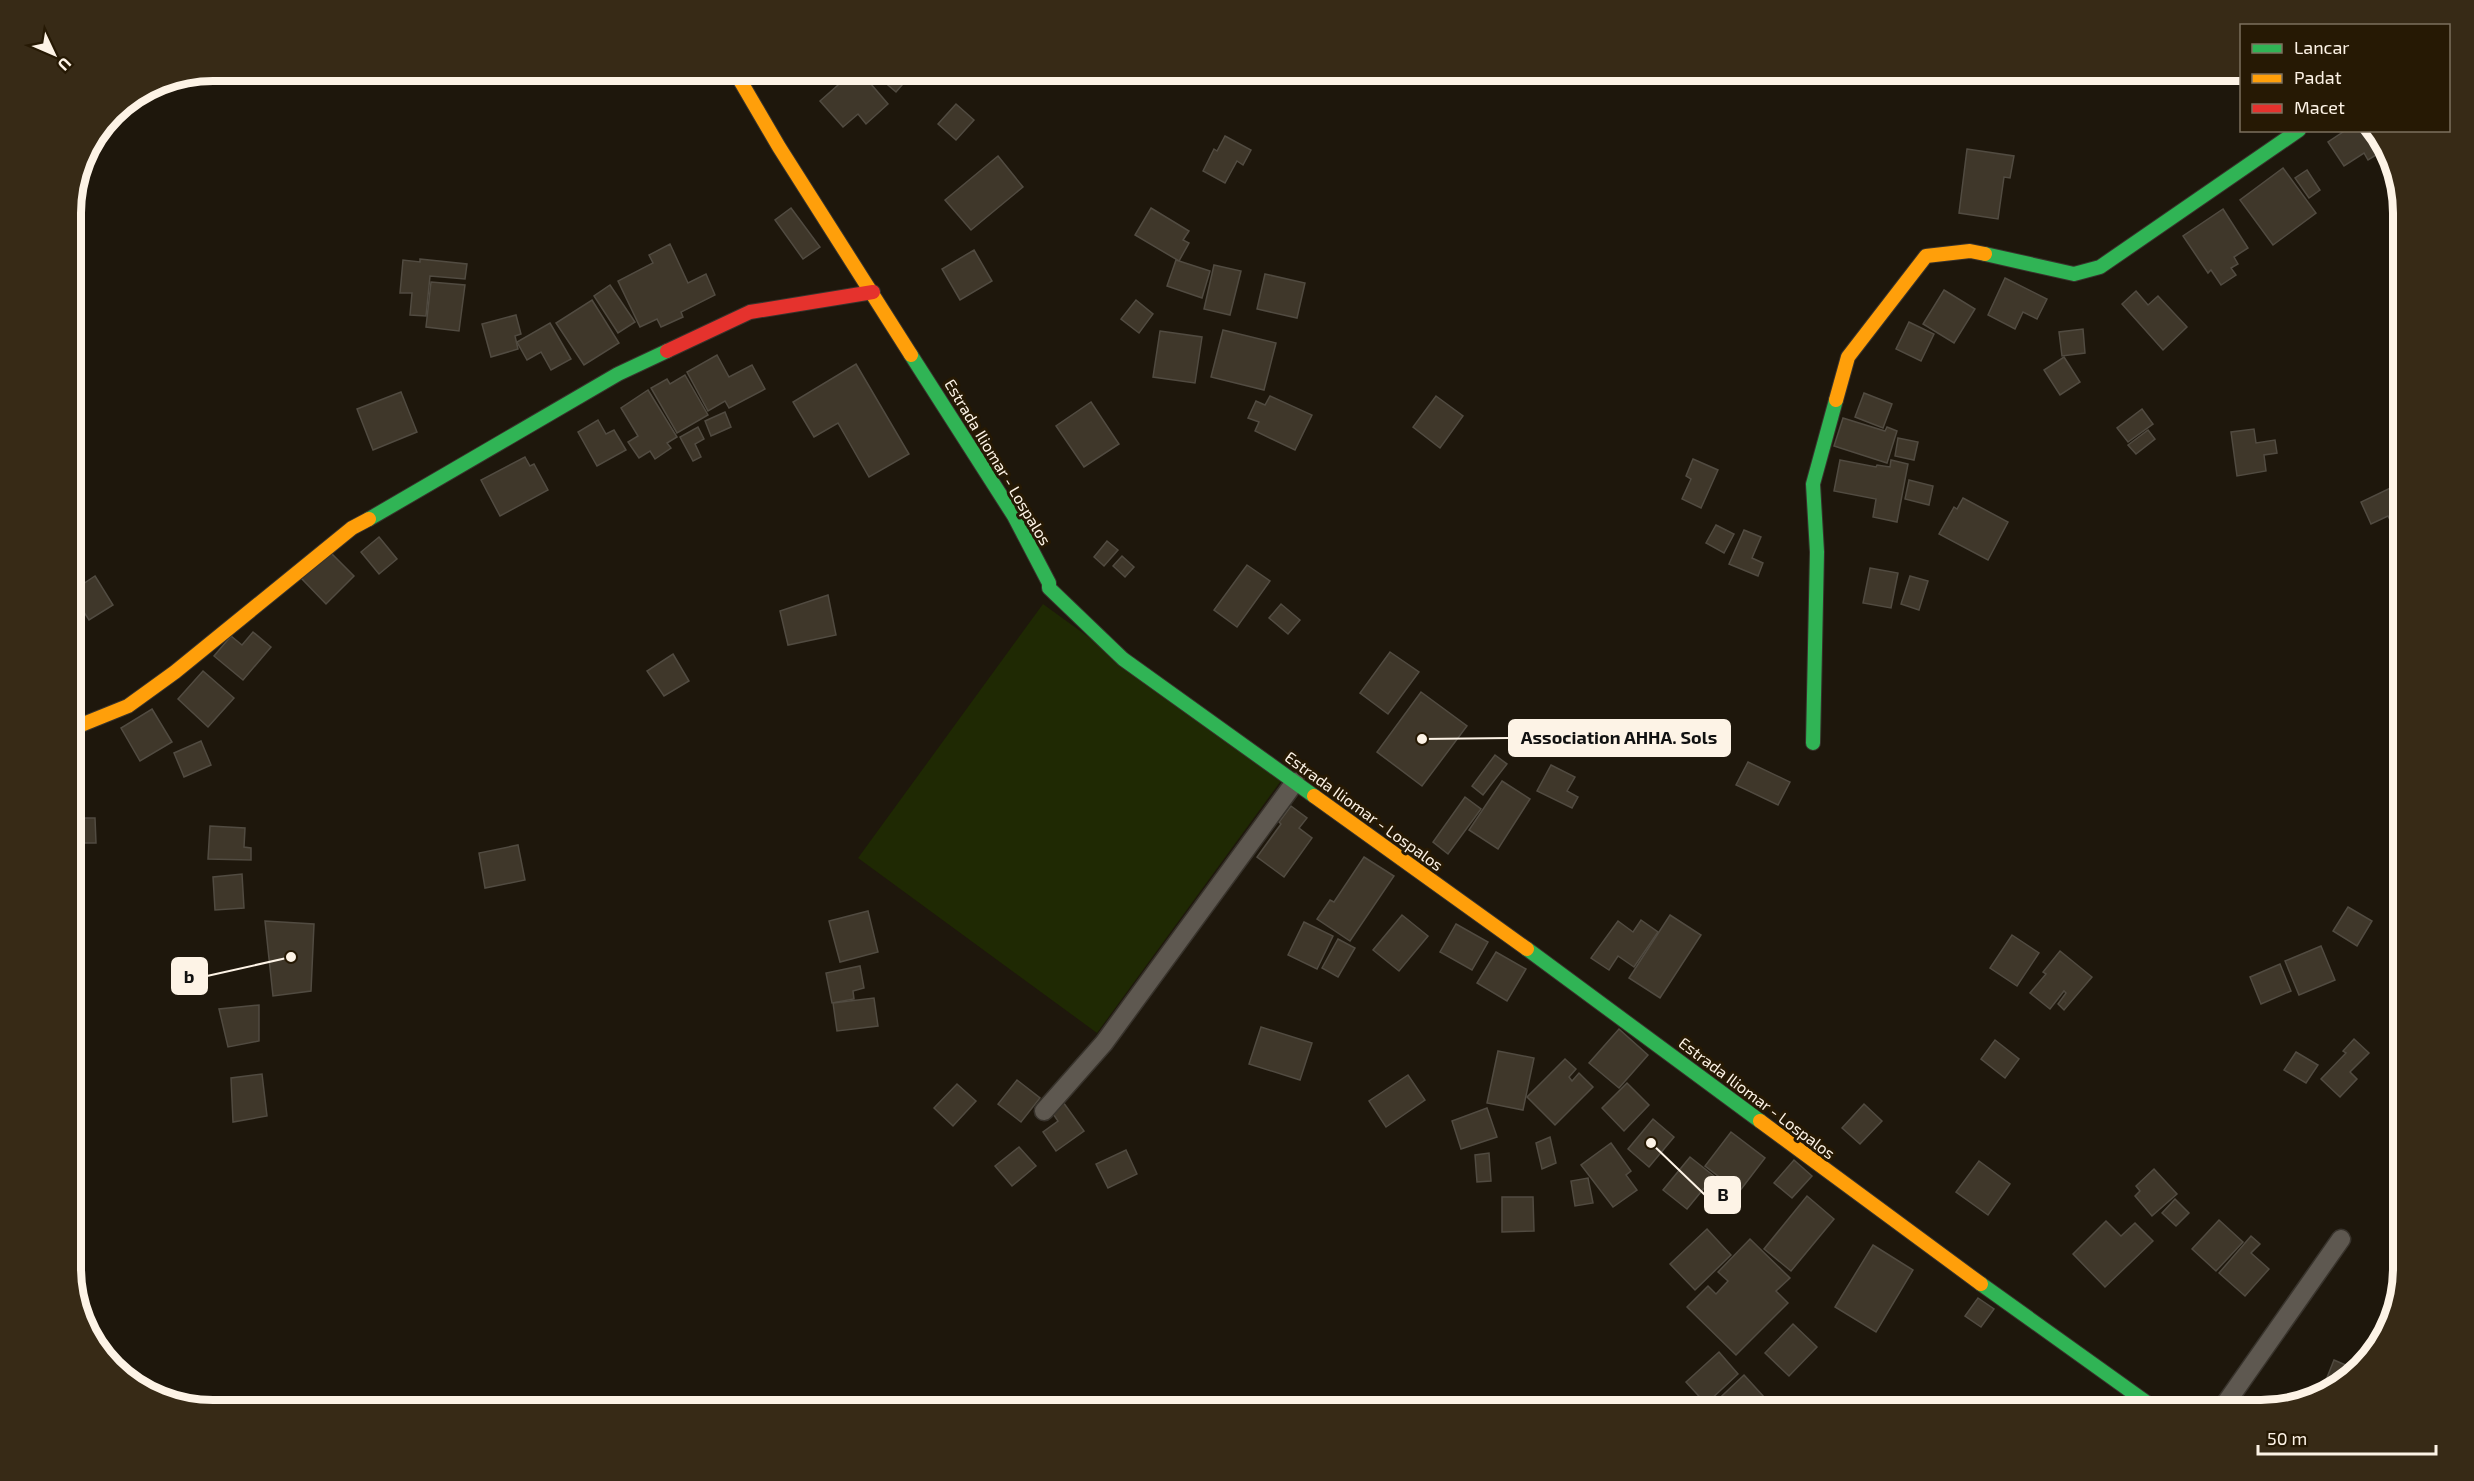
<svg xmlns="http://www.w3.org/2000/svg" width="2474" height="1481" font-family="'Exo 2',sans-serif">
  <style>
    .green { fill: #1f2903 }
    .building { fill: #3f372a; stroke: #514b41; stroke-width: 1.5 }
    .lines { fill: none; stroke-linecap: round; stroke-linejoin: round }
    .street-casing { stroke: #38332c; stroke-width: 21 }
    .fast-casing { stroke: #38332c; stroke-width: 16 }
    .slow-casing { stroke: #38332c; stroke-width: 16 }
    .jam-casing { stroke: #38332c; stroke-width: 16 }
    .street { stroke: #5e5850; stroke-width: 18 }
    .fast { stroke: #30b455; stroke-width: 14 }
    .slow { stroke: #ff9f0a; stroke-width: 14 }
    .jam { stroke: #e5322d; stroke-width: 14 }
    .labels { text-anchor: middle; stroke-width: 6; stroke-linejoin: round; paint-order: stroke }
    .street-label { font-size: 16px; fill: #fdf3e6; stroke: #261904 }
    .rim { fill: none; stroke: #fdf3e6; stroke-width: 8 }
    .leader { fill: none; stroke: #fdf3e6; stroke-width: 2 }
    .callout-dot { fill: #fdf3e6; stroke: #261904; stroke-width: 2 }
    .callout { fill: #fdf3e6; stroke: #fdf3e6; stroke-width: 2 }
    .callout-label { font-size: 18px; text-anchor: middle; font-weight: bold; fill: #111 }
  </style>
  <rect width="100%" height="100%" fill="#1e170c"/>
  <!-- green -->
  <path class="green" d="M1043,604L1283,778L1097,1033L858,858Z"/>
  <!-- building -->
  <g class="building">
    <path d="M855,70H859L888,104L866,124L858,114L843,127L820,101Z"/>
    <path d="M878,70H915L896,92L875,74Z"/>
    <path d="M956,104L974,120L956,140L938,124Z"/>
    <path d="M2346,130H2362L2368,140L2377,134L2386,149L2368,160L2364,153L2344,166L2328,142Z"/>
    <path d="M1225,136L1251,150L1243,165L1237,161L1225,183L1203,171L1214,149L1217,151Z"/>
    <path d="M1967,149L2014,156L2010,178L2004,177L1998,219L1959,213Z"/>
    <path d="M998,156L1023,187L971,230L945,200Z"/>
    <path d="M2283,168L2316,213L2273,245L2240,200Z"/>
    <path d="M2307,170L2320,190L2309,198L2295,178Z"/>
    <path d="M791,208L820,247L803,259L775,220Z"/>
    <path d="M1151,208L1189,231L1183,240L1189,243L1179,261L1135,235Z"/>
    <path d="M2223,209L2248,248L2234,257L2238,264L2231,268L2236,275L2221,285L2211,270L2208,273L2183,236Z"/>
    <path d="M670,244L688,283L706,274L715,295L681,312L683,317L661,327L657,319L640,327L618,281L653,263L649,255Z"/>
    <path d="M974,250L992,281L960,300L942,269Z"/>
    <path d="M420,259L467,264L465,279L430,276L426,316L410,315L412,293H400L403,260L420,262Z"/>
    <path d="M1176,260L1210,271L1202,298L1167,286Z"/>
    <path d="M1214,265L1241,271L1230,315L1204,309Z"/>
    <path d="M1265,274L1305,283L1297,318L1257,309Z"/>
    <path d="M2005,278L2047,299L2037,319L2023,312L2015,329L1988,315Z"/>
    <path d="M431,282L465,285L459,331L426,327Z"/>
    <path d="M610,285L635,322L618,333L594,296Z"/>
    <path d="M1944,290L1975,309L1954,343L1923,324Z"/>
    <path d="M2136,291L2148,305L2158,296L2187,327L2163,350L2122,304Z"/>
    <path d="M592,300L619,343L584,365L556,323Z"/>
    <path d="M1136,300L1153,314L1139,333L1121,319Z"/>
    <path d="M516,315L521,334L515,336L518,349L491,357L482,324Z"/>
    <path d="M1909,322L1934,334L1921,361L1896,349Z"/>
    <path d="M550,323L571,359L551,370L541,352L527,360L517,342Z"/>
    <path d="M2083,329L2085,353L2062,356L2059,332Z"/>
    <path d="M1223,330L1276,343L1264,390L1211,377Z"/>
    <path d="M1160,331L1202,337L1195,383L1153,377Z"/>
    <path d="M717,355L729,377L752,365L765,389L729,408L725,401L708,411L687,372Z"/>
    <path d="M2064,357L2080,382L2060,395L2044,370Z"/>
    <path d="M856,364L909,454L869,477L838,423L814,437L793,402Z"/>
    <path d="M685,375L708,415L677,433L651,388L667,379L670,384Z"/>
    <path d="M648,390L677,437L667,443L671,448L655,459L650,451L639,458L628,442L638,436L621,408Z"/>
    <path d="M401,392L417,432L373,450L357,409Z"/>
    <path d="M1864,393L1892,404L1883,428L1855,417Z"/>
    <path d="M1270,396L1312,415L1295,450L1255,431L1259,422L1248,418L1256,401L1265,405Z"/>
    <path d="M1436,396L1463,416L1440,448L1413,427Z"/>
    <path d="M1091,402L1119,444L1084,467L1056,426Z"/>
    <path d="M2142,409L2153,424L2128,442L2117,428Z"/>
    <path d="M725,412L731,427L711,436L705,421Z"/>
    <path d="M1843,418L1885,431L1887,427L1897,431L1887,463L1834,446Z"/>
    <path d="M598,420L606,434L614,430L626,450L597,466L578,432Z"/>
    <path d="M698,427L704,439L695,444L701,457L693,461L680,437Z"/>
    <path d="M2254,429L2256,443L2275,440L2277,453L2264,455L2266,471L2237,476L2231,432Z"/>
    <path d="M2148,430L2155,439L2136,454L2128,445Z"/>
    <path d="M1898,438L1918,442L1914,460L1895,456Z"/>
    <path d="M525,457L530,466L534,464L548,490L500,516L481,480Z"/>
    <path d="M1693,459L1718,470L1701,508L1682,499L1691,479L1686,476Z"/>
    <path d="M1840,460L1876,467L1877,465L1890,467L1891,460L1908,464L1897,522L1873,517L1876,499L1834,491Z"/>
    <path d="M1909,480L1933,486L1929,505L1905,499Z"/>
    <path d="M2403,482V524L2394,528L2388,516L2371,524L2361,502Z"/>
    <path d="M1963,498L2008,522L1988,560L1939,534L1954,507L1957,509Z"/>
    <path d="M1716,525L1734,534L1724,553L1706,543Z"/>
    <path d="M1744,530L1761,537L1752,558L1763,563L1758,576L1729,564Z"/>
    <path d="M379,537L397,559L379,574L361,552Z"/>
    <path d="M1107,541L1118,550L1104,566L1094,557Z"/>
    <path d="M328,550L354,576L326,604L301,578Z"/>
    <path d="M1122,556L1134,567L1125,577L1113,566Z"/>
    <path d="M1247,565L1270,581L1237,627L1214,610Z"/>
    <path d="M1870,568L1898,573L1891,608L1863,603Z"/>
    <path d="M95,576L113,605L89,620L71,592Z"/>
    <path d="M1910,576L1928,581L1919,610L1901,604Z"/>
    <path d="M828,595L836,635L788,645L780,611Z"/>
    <path d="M1281,604L1300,620L1288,634L1269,618Z"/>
    <path d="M253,632L271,647L243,680L214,656L231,636L242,645Z"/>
    <path d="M1390,652L1419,672L1388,714L1360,693Z"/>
    <path d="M673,654L689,681L664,696L647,671Z"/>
    <path d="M203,671L234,698L208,727L178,699Z"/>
    <path d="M1421,692L1467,726L1422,786L1377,752Z"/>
    <path d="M152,709L172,742L140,761L121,728Z"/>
    <path d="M201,741L211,765L184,777L174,753Z"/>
    <path d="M1495,755L1507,764L1483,795L1472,786Z"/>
    <path d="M1748,762L1790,782L1778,805L1736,785Z"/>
    <path d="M1551,765L1575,777L1567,791L1578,797L1572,808L1537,791Z"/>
    <path d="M1502,781L1530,799L1498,849L1469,830Z"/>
    <path d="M1465,797L1481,809L1448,854L1433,842Z"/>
    <path d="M1291,806L1307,818L1299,828L1312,838L1284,877L1257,857L1281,824L1279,822Z"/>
    <path d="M71,818H95L96,843H71Z"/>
    <path d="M210,826L245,828L244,847L251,848V860L208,859Z"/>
    <path d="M518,845L525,880L485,888L479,853Z"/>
    <path d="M1364,857L1394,876L1350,941L1317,919L1330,900L1334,902Z"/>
    <path d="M242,874L244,908L215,910L213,877Z"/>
    <path d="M2348,907L2372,921L2357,946L2333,931Z"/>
    <path d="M868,911L878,952L840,962L829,921Z"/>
    <path d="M1402,915L1428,936L1399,971L1373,950Z"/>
    <path d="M1670,915L1701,935L1660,998L1629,978Z"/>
    <path d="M1641,920L1658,932L1634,967L1618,956L1609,970L1591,958L1618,921L1633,932Z"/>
    <path d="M265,921L314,924L311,991L273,996Z"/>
    <path d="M1304,922L1333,936L1317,969L1288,955Z"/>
    <path d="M1456,924L1488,942L1472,970L1440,952Z"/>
    <path d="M2012,935L2039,953L2017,986L1990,968Z"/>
    <path d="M1338,939L1355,948L1338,977L1322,968Z"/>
    <path d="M2321,946L2335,980L2299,995L2285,961Z"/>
    <path d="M2060,951L2092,977L2064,1010L2058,1004L2066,993L2064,991L2050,1009L2030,993L2046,974L2043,972Z"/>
    <path d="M1496,952L1526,969L1507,1001L1477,983Z"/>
    <path d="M2280,964L2291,991L2261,1004L2250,977Z"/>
    <path d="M860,966L864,988L853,991L854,999L832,1003L826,973Z"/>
    <path d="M874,998L878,1026L837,1031L833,1003Z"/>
    <path d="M259,1005V1041L228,1047L219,1009Z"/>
    <path d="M1261,1027L1312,1043L1300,1080L1249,1064Z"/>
    <path d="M1619,1029L1648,1055L1619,1088L1589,1063Z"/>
    <path d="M2354,1039L2369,1053L2350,1072L2357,1079L2340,1097L2321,1079L2346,1053L2343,1051Z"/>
    <path d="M1995,1040L2019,1059L2005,1078L1981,1059Z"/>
    <path d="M1498,1051L1534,1058L1523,1110L1487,1103Z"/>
    <path d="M2296,1052L2318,1065L2306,1083L2284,1070Z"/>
    <path d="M1565,1059L1576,1069L1569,1077L1572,1081L1579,1073L1593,1087L1555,1125L1527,1097Z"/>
    <path d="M262,1074L267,1116L233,1122L231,1078Z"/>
    <path d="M1408,1075L1425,1100L1386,1127L1369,1101Z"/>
    <path d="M1017,1080L1040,1098L1021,1122L998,1104Z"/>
    <path d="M1627,1083L1649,1105L1624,1131L1602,1108Z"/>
    <path d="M957,1084L976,1101L953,1126L934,1108Z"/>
    <path d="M1063,1102L1084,1131L1056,1151L1043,1132L1058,1121L1051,1111Z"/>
    <path d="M1864,1104L1882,1121L1860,1144L1842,1128Z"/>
    <path d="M1487,1108L1497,1137L1461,1149L1452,1121Z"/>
    <path d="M1653,1119L1674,1137L1649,1167L1628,1149Z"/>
    <path d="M1731,1132L1765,1158L1739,1192L1705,1166Z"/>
    <path d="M1550,1137L1556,1163L1542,1169L1536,1143Z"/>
    <path d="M1611,1143L1631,1171L1626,1175L1637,1190L1613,1207L1581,1165Z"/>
    <path d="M1019,1147L1036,1166L1012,1186L995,1166Z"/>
    <path d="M1126,1150L1137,1174L1108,1188L1096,1164Z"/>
    <path d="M1489,1153L1491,1181L1477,1182L1475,1155Z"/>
    <path d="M1690,1157L1714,1176L1687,1209L1663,1190Z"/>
    <path d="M1794,1160L1812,1176L1792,1198L1774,1183Z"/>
    <path d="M1979,1161L2010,1184L1988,1215L1956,1192Z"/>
    <path d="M2154,1169L2177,1194L2152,1216L2135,1196L2140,1191L2136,1186Z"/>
    <path d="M1588,1178L1593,1203L1575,1206L1571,1181Z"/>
    <path d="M1807,1196L1834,1219L1791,1271L1764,1249Z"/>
    <path d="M1502,1197H1533L1534,1231L1502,1232Z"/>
    <path d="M2175,1199L2189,1213L2176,1226L2162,1213Z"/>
    <path d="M2219,1220L2243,1242L2216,1271L2192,1249Z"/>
    <path d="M2106,1221L2121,1236L2135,1223L2153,1241L2105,1287L2073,1254Z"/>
    <path d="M1707,1229L1731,1255L1695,1290L1670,1264Z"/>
    <path d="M2251,1236L2260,1244L2251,1253L2269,1269L2245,1296L2219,1273Z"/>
    <path d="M1750,1239L1790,1278L1776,1291L1788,1303L1736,1355L1687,1307L1708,1286L1716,1294L1728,1281L1718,1272Z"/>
    <path d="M1873,1245L1913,1270L1876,1332L1835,1307Z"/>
    <path d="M1978,1298L1994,1309L1981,1327L1965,1316Z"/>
    <path d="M1793,1324L1817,1347L1789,1376L1765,1353Z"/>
    <path d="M1719,1352L1738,1374L1706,1404L1686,1382Z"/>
    <path d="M2334,1360L2355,1369L2333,1391L2320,1395Z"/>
    <path d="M1744,1375L1764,1397L1749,1410H1707Z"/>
  </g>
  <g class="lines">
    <defs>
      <g id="street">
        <path d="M1044,1111L1104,1043L1295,782"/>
        <path d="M2221,1410L2341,1239"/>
      </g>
      <g id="fast">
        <path d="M1985,254L2074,274L2100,267L2299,130"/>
        <path d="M911,355L1014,516L1049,583V588L1123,659L1314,796"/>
        <path d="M369,519L618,374L667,351"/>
        <path d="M1813,743L1817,552L1813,484L1836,400"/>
        <path d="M1527,949L1760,1121"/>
        <path d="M1981,1284L2157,1410"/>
      </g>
      <g id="slow">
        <path d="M734,70L779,147L911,355"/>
        <path d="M1836,400L1848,357L1926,256L1970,251L1985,254"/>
        <path d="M71,729L128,706L175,672L352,528L369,519"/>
        <path d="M1314,796L1527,949"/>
        <path d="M1760,1121L1981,1284"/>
      </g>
      <path id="jam" d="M667,351L750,312L873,292"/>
    </defs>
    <!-- street casing -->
    <use href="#street" class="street-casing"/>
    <!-- fast casing -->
    <use href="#fast" class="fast-casing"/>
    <!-- slow casing -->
    <use href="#slow" class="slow-casing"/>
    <!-- jam casing -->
    <use href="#jam" class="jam-casing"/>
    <!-- street -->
    <use href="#street" class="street"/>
    <!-- fast -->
    <use href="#fast" class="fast"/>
    <!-- slow -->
    <use href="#slow" class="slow"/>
    <!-- jam -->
    <use href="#jam" class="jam"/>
  </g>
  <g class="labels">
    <!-- street labels -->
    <g class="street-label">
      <text transform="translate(998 462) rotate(59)" y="6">Estrada Iliomar - Lospalos</text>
      <text transform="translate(1364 811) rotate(36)" y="6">Estrada Iliomar - Lospalos</text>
      <text transform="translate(1757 1098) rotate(37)" y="6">Estrada Iliomar - Lospalos</text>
    </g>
  </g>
  <!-- crop -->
  <path d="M0 0H2474V1481H0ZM213 81H2261A132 132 0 0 1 2393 213V1268A132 132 0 0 1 2261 1400H213A132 132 0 0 1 81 1268V213A132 132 0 0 1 213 81Z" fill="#372a16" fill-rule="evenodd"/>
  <path class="rim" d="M213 81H2261A132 132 0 0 1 2393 213V1268A132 132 0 0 1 2261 1400H213A132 132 0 0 1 81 1268V213A132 132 0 0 1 213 81Z"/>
  <!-- callouts -->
  <path class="leader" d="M1422 739L1509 738M291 957L207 976M1651 1143L1705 1195"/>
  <g class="callout-dot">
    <circle cx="1422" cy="739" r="6"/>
    <circle cx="291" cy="957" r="6"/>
    <circle cx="1651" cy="1143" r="6"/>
  </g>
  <g class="callout">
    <rect x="1509" y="720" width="221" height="36" rx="6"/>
    <rect x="172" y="958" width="35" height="36" rx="6"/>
    <rect x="1705" y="1177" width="35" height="36" rx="6"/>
  </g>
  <g class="callout-label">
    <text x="1619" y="744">Association AHHA. Sols</text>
    <text x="189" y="983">b</text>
    <text x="1723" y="1201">B</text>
  </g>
  <!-- legend -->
  <rect x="2240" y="24" width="210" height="108" fill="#261904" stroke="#7c705e" stroke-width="1.5"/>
  <rect x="2252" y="44" width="30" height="9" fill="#30b455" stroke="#7c705e" stroke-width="1.5"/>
  <text x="2294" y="54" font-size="18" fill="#fdf3e6">Lancar</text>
  <rect x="2252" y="74" width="30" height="9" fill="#ff9f0a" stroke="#7c705e" stroke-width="1.5"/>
  <text x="2294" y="84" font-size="18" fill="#fdf3e6">Padat</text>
  <rect x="2252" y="104" width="30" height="9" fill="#e5322d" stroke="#7c705e" stroke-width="1.5"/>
  <text x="2294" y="114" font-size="18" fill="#fdf3e6">Macet</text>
  <!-- north arrow -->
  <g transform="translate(54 54) rotate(134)" stroke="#261904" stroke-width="4.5" paint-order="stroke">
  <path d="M0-4.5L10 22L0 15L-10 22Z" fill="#fdf3e6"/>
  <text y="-9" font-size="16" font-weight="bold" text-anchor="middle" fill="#fdf3e6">U</text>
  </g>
  <!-- scale -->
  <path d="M2258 1445v9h178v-9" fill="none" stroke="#fdf3e6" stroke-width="3"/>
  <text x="2267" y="1445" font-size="18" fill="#fdf3e6" stroke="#261904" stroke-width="4.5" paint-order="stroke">50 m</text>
</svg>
